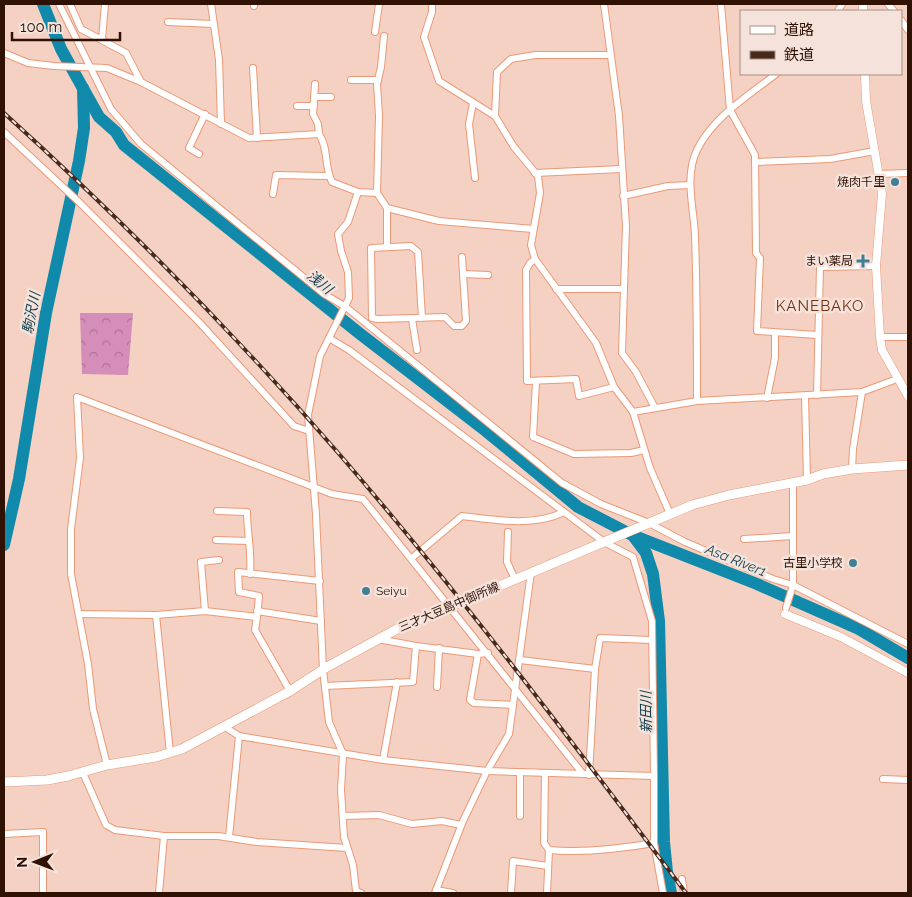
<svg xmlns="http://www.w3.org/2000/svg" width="912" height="897" font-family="Raleway,'Noto Sans JP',sans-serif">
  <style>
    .park { fill: url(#park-crowns) }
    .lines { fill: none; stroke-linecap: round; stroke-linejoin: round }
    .river { stroke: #1089aa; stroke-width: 12 }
    .minor-casing { stroke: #eb9977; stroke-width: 8 }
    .tertiary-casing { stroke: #eb9977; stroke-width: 9 }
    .secondary-casing { stroke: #eb9977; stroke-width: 10 }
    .minor { stroke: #fff; stroke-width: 6 }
    .tertiary { stroke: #fff; stroke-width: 8 }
    .secondary { stroke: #fff; stroke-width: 9 }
    .rail-casing { stroke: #482a1c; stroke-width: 4 }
    .rail { stroke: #f4e2db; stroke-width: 2; stroke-dasharray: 5.5; stroke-linecap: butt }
    .poi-dot { fill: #417f94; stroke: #f4e2db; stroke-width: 2 }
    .labels { text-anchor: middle; stroke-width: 5; stroke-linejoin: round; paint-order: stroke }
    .poi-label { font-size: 12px; fill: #301205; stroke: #f4e2db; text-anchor: end }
    .street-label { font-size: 12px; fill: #301205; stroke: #f4e2db }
    .water-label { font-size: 14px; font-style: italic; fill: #123f4e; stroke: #f4e2db }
    .quarter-label { font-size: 15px; letter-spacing: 1px; fill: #762f0c; stroke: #f4e2db }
  </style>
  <defs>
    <pattern id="park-crowns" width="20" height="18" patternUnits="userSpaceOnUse" patternTransform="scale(1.25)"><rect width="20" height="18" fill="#d58eb9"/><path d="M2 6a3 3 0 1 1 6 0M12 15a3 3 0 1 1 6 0" fill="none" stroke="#ad7394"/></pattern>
  </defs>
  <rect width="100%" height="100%" fill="#f4d1c3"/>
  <!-- park -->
  <path class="park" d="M80,313H133L128,375L82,374Z"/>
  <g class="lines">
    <!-- river -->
    <g class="river">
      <path d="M43,4L61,49L99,117L116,132L124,145L359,333L486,431L578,507L632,535L757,584L859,629L908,658"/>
      <path d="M634,537L646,553L653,574L659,621L664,842L667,872L671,893"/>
      <path d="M4,545L19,479L46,313L79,161L84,128L83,88"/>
    </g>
    <defs>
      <g id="minor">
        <path d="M59,4L111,109L141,144L324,294L346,307L562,483L601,504L649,523L685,542L773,579L793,585L908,644"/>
        <path d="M70,4L81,29L126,53L141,82"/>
        <path d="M211,4L219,60L221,124"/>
        <path d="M432,4V12L424,37L439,81L495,116L514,147L538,176L540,193L531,245L535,259L596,343L614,387L633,412L650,468L670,514"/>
        <path d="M721,4L730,110L755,155L756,253L760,258L757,331L817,335"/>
        <path d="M888,4L894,11"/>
        <path d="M254,6V4"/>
        <path d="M838,11L842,4"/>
        <path d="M901,20L908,30"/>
        <path d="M168,22L213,24"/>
        <path d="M375,32L379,4"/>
        <path d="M102,39L105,4"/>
        <path d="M4,53L28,63L54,66L107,68L141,82L249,138L319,134C329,149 324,167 332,182L358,192L377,193L387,208L439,221L533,229"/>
        <path d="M253,68L257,138"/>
        <path d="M351,80H378"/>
        <path d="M315,84L313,114L318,124L319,134"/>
        <path d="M314,97H331"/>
        <path d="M473,103L469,124L475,178"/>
        <path d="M297,106H314"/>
        <path d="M495,116L497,72L511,59L535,55H610"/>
        <path d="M4,132L80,203L198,321L294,426L309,431"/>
        <path d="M199,154L189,148L205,114"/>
        <path d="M755,162L830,159L875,151"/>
        <path d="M535,173L621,169"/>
        <path d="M879,174L908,173"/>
        <path d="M358,192L348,222L338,234L341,251L348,272L349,298L320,356L308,415L316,514L323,670L329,722L343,754L341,790L344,837L353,865L356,891L361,893"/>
        <path d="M377,193L379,116L377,84L381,67L384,36"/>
        <path d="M273,194L276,175L328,176"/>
        <path d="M623,196L668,186L690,185"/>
        <path d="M387,208V246"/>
        <path d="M535,259L530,263L526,270L527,381L576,379L579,396L614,387"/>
        <path d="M463,274L488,275"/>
        <path d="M556,289H624L626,226L619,116L604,4"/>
        <path d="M624,289L622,353L636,372L655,408"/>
        <path d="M422,318L418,252L411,246L371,248L372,318L378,319L445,317L454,326H462L466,321L462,257"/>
        <path d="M412,319L417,350"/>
        <path d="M880,337H908"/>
        <path d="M329,338L349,350L604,542L633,557L652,621L654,776"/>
        <path d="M536,382L533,437L574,454L631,453L644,450"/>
        <path d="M817,395L820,267L876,266"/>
        <path d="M805,396L807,480"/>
        <path d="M767,398L775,358V333"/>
        <path d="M697,401C697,346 697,291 695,236C694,208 684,177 697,150C713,117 748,96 776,74"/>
        <path d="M633,412L697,401L862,392L897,379"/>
        <path d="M852,469L853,449L862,392"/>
        <path d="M217,511L247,512C247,533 252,553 250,574"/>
        <path d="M508,532L507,562L515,579"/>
        <path d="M744,539L793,536"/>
        <path d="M216,540L249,541"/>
        <path d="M412,558L462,516C494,520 534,527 564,512"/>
        <path d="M786,608L793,585V482"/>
        <path d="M205,611L201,562L219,560"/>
        <path d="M257,611L321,621"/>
        <path d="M79,614L156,615L205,611L257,617L259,596L239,592L238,572L320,581"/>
        <path d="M156,615L170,753"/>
        <path d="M257,617L255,630L290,691"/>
        <path d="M416,646L478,654"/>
        <path d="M488,653L478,654L470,700L474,703L513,705"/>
        <path d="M520,660L595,669"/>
        <path d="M325,686L413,682L416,646L378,639"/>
        <path d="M437,687L439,648"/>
        <path d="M225,727L239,736L383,760L487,771L654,776V843C619,849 584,853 549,850L544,843L545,773"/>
        <path d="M383,760L397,682"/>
        <path d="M107,765L93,709L88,664L71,574V529L80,458L77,397L332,494L363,499L583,774"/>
        <path d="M520,772V816"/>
        <path d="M83,773L106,825L115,830L164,836H218L257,842L347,848"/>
        <path d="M589,775L595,669L600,638L651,640"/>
        <path d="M883,779L908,780"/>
        <path d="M343,816L379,815L412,824L442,821L461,825"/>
        <path d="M4,834L43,832V893"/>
        <path d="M229,837L239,736"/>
        <path d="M654,843L663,893"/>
        <path d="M682,879L684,893"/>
        <path d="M436,890L453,893"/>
        <path d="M159,893L164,836"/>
        <path d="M435,893L463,821L487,771L509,734L531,572"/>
        <path d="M511,893L513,861L548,866"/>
        <path d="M547,893L549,850"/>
      </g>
      <g id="tertiary">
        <path d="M863,4V11"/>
        <path d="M865,74L866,101L882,194L876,266L880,337L882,350L908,396"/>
        <path d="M785,614L841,637L908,673"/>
      </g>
      <path id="secondary" d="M4,782L47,780L68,776L107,765L156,757L182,749L290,691L327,667L397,629L692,505L729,495L807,480L823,474L852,469L908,465"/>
    </defs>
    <!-- minor casing -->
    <use href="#minor" class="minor-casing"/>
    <!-- tertiary casing -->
    <use href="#tertiary" class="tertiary-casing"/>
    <!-- secondary casing -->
    <use href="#secondary" class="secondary-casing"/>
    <!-- minor -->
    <use href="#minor" class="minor"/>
    <!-- tertiary -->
    <use href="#tertiary" class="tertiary"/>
    <!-- secondary -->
    <use href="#secondary" class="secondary"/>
    <defs>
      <path id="rail" d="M4,113C121,219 237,336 340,455C462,596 574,744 686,893"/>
    </defs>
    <!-- rail casing -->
    <use href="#rail" class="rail-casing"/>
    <!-- rail -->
    <use href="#rail" class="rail"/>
  </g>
  <!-- markers -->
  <g class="poi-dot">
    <circle cx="895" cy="182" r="5"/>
    <path d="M860.5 253.5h5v5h5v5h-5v5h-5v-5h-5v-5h5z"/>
    <circle cx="853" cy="563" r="5"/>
    <circle cx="366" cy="591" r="5"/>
  </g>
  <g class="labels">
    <!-- poi labels -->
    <g class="poi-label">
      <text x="885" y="186">焼肉千里</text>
      <text x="853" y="265">まい薬局</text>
      <text x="843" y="567">古里小学校</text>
      <text x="376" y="595" text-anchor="start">Seiyu</text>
    </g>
    <!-- street labels -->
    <g class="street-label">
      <text transform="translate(449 607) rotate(-23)" y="4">三才大豆島中御所線</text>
    </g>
    <!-- water labels -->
    <g class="water-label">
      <text transform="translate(320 282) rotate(39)" y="5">浅川</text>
      <text transform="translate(31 313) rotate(-79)" y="5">駒沢川</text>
      <text transform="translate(736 560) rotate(22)" y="5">Asa River1</text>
      <text transform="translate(646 712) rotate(-91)" y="5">新田川</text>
    </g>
    <!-- quarter labels -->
    <g class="quarter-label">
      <text x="820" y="311">KANEBAKO</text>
    </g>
  </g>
  <!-- border -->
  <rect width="912" height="897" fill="none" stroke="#301205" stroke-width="10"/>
  <!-- legend -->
  <rect x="740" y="10" width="162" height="65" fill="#f4e2db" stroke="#a68f85"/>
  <rect x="750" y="26" width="25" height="8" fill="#ffffff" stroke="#a68f85"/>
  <text x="784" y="35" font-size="15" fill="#301205">道路</text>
  <rect x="750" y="51" width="25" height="8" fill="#482a1c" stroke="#a68f85"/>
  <text x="784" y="60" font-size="15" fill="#301205">鉄道</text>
  <!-- north arrow -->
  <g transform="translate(35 862) rotate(269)" stroke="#f4e2db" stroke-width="4" paint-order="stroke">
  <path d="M0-4L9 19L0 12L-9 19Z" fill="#301205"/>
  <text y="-8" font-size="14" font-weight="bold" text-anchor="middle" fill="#301205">N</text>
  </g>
  <!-- scale -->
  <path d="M12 32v8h108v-8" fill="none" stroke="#301205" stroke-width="2.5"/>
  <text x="20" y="32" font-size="15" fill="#301205" stroke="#f4e2db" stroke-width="4" paint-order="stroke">100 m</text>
</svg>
